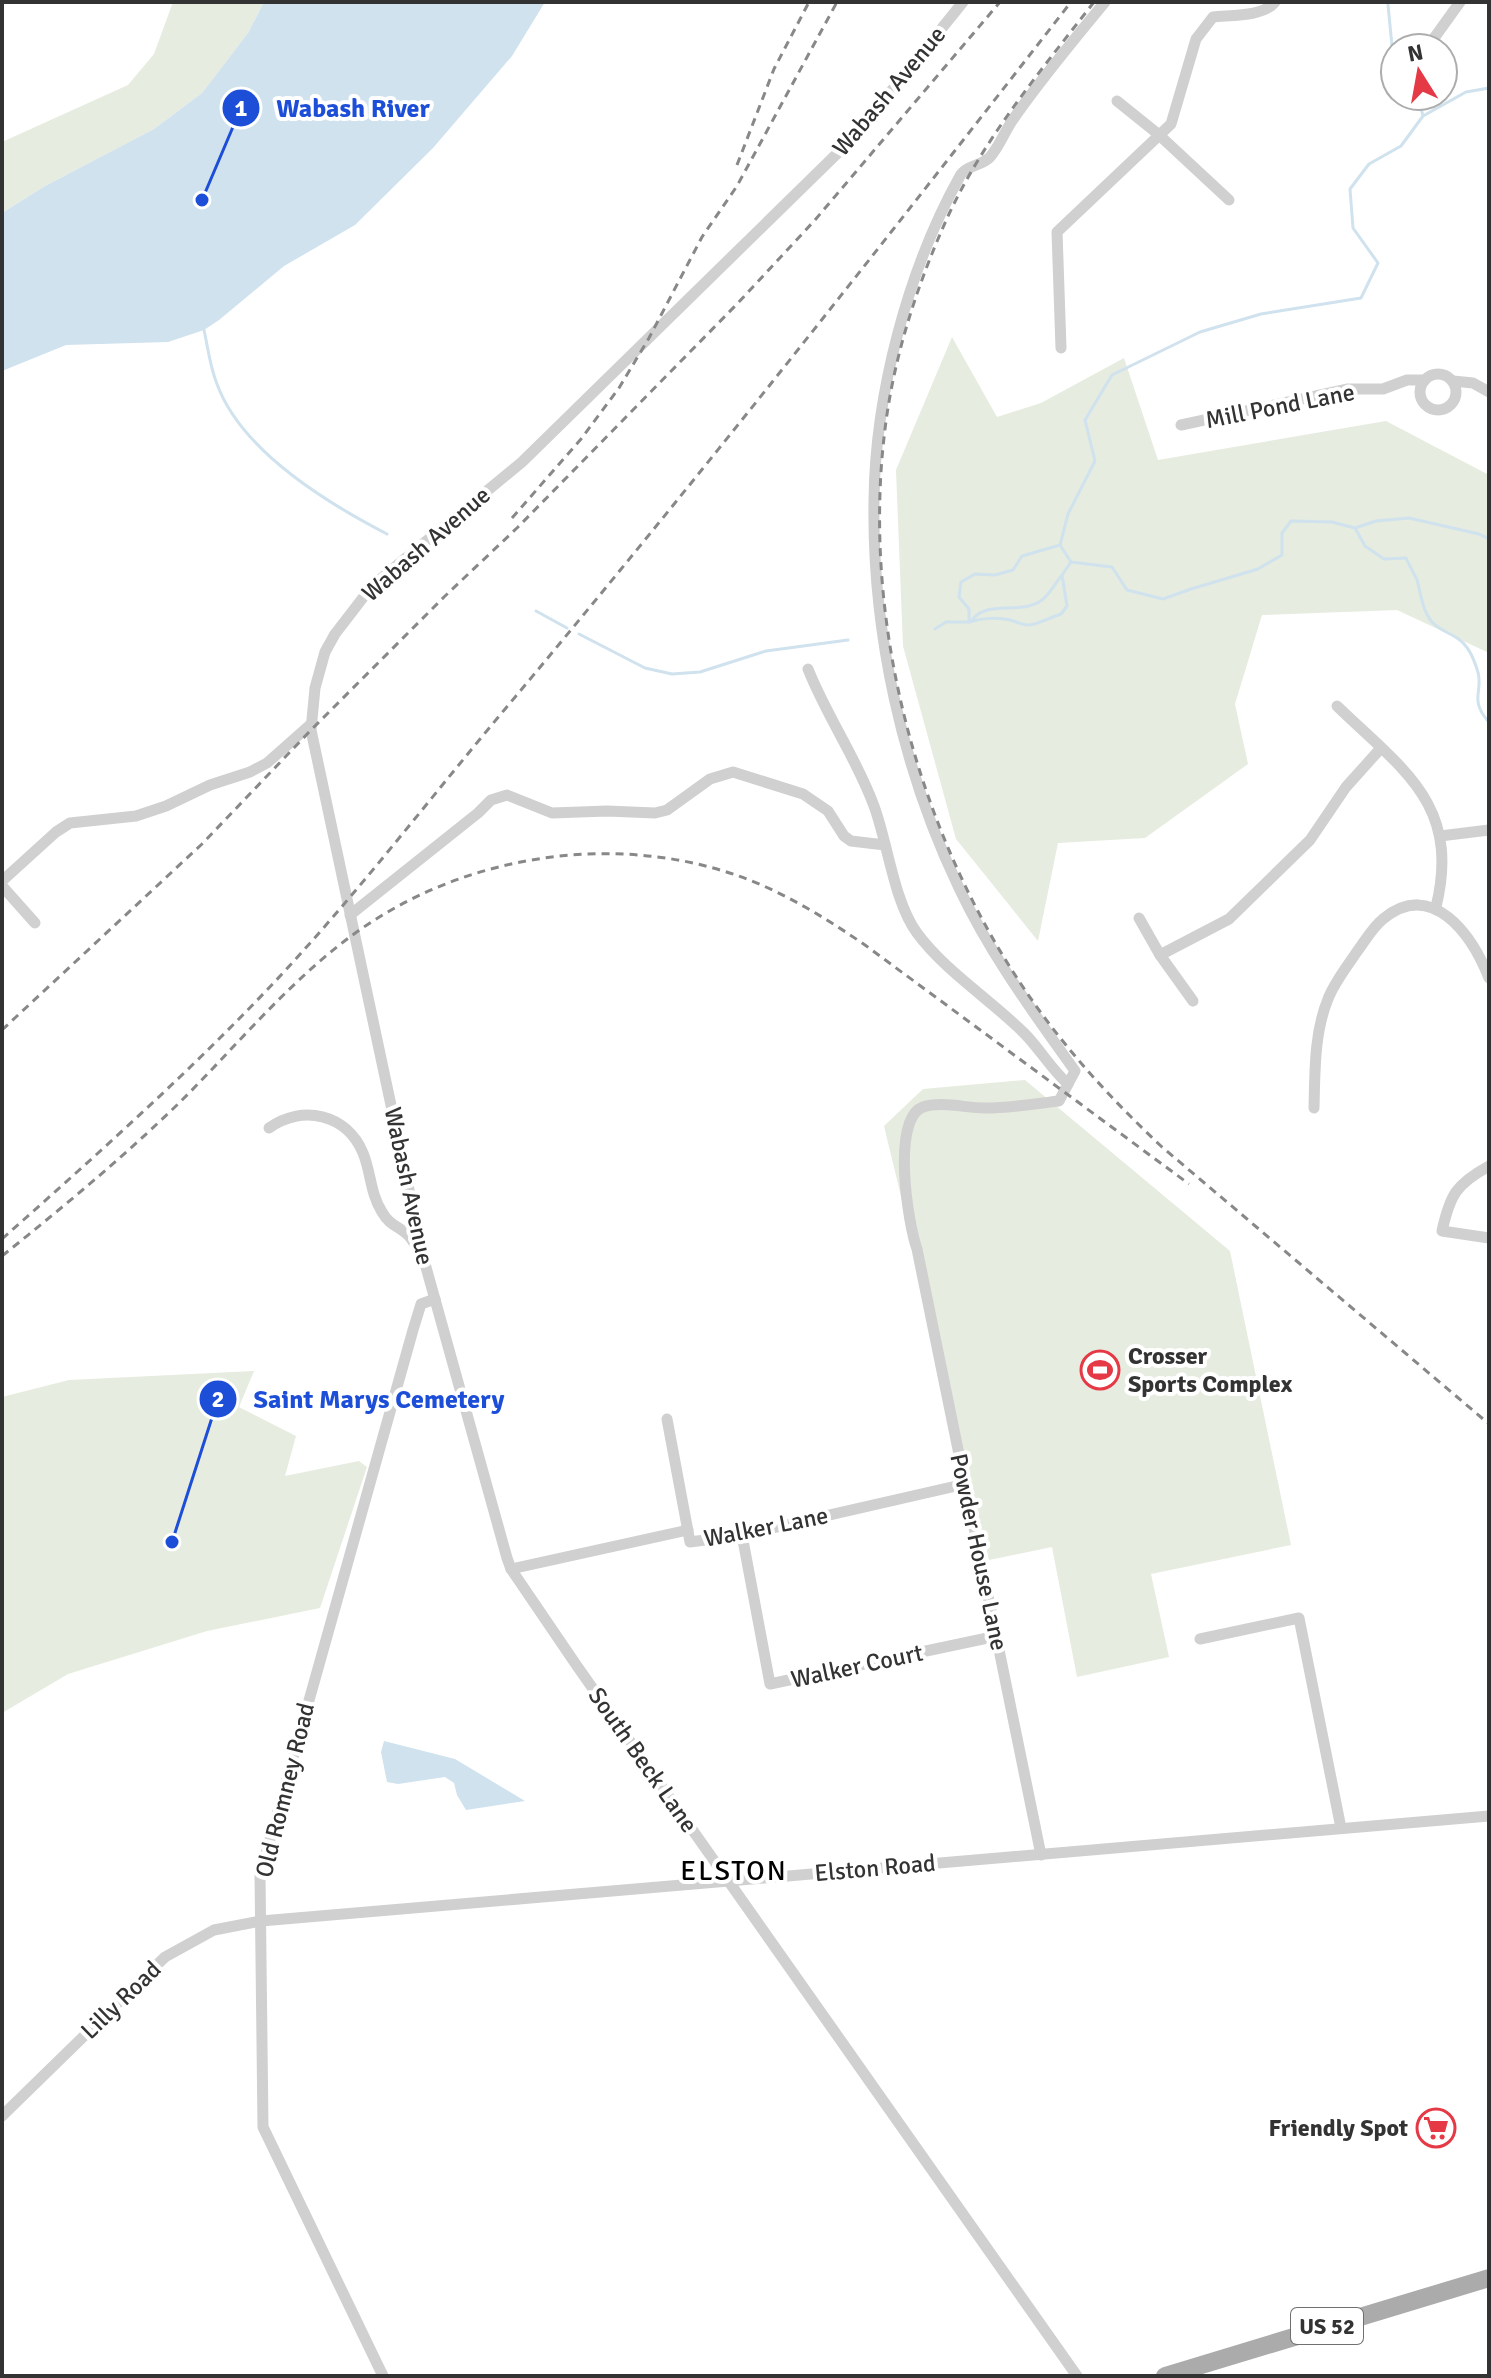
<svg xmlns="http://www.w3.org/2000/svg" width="1491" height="2378" font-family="Signika,sans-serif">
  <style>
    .green { fill: #e6ecdf }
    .water { fill: #cfe2ee }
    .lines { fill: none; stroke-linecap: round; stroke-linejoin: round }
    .stream { stroke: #cfe2ee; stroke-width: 3 }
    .minor { stroke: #d0d0d0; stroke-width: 11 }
    .primary { stroke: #ababab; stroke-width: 18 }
    .rail { stroke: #888; stroke-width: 3; stroke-dasharray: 8 6; stroke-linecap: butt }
    .labels { text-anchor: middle; stroke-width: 8; stroke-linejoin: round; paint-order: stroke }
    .shield { fill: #fff; stroke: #707070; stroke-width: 2 }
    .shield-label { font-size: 22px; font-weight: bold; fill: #333 }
    .street-label { font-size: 24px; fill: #333; stroke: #fff }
    .poi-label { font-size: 24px; font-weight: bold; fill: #333; stroke: #fff; text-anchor: start }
    .quarter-label { font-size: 28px; letter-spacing: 2px; fill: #000; stroke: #fff }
    .leader { fill: none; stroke: #1d4ed8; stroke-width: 3 }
    .callout-dot { fill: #1d4ed8; stroke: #fff; stroke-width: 3 }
    .mark-label { font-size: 24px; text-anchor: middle; font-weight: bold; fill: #fff }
    .callout-label { font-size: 26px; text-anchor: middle; font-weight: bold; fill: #1d4ed8; stroke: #fff; stroke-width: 8; stroke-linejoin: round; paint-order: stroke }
  </style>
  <rect width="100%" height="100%" fill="#fff"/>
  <!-- green -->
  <g class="green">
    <path d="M173,2H264L248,33L202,93L154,129L45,186L2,213V142L128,85L154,54Z"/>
    <path d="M952,337L997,417L1041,403L1124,358L1158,460L1386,421L1489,475V653L1397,610L1262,615L1235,704L1248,764L1145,838L1058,843L1038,941L956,839L903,646L896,470Z"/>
    <path d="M1025,1080L1230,1251L1291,1545L1151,1574L1169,1657L1077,1677L1052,1547L989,1560L884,1126L923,1089Z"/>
    <path d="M254,1371L239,1407L296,1436L285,1476L359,1461L367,1467L320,1608L207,1631L68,1674L2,1713V1397L69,1380Z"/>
  </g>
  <!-- water -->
  <g class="water">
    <path d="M264,2H545L512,56L433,148L355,225L284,266L219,320L204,330L168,342L66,345L2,371V213L45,186L154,129L202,93L248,33Z"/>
    <path d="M384,1741L455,1759L525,1801L466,1810L457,1795L454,1783L445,1777L398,1784L387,1782L381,1752Z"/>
  </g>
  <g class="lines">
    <!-- stream -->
    <g class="stream">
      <path d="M1388,5L1392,46L1395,59"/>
      <path d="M1423,116L1466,92L1489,88"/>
      <path d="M204,330C208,348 210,367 217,384C241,450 327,503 387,534"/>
      <path d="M1355,528L1365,546L1384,559L1406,558C1409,565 1414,573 1417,580C1421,594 1422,609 1431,621C1439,630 1448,632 1457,638C1468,645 1473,657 1477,669C1485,690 1468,698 1488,721"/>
      <path d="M1060,545L1068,514L1095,461L1085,420L1112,375L1200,332L1261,314L1361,298L1378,263L1353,228L1350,189L1369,164L1401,146L1423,116L1418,96"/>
      <path d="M536,611L567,628"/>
      <path d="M972,620C987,599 1020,616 1042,600C1050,594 1056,582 1062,575"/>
      <path d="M970,622C981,618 998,617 1010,620C1017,622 1022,625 1029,625C1039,624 1051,617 1061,614L1067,606L1062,575L1071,562"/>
      <path d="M935,629L946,622H969V609L959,597L961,582L975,574L995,575L1013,570L1022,556L1060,545L1071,562L1112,567L1127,590L1163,599L1191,589L1258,569L1282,555V533L1291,521L1332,522L1355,528L1376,521L1409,518L1479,534L1489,539"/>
      <path d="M579,634L645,668L672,674L700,672L766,651L848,640"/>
    </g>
    <!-- minor -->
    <g class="minor">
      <path d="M963,2L855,136L522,462L372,586L335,634L325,652L315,688L311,730L424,1260L507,1558L511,1569L577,1666L1077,2376"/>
      <path d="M1432,41L1460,2"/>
      <path d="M1117,101L1158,134L1229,200"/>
      <path d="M1061,348L1057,232L1171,124L1196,39L1213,17C1231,15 1263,17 1275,2"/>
      <circle cx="1438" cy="392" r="18"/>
      <path d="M1453,381L1473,383L1489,392"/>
      <path d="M1181,425L1348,389H1383L1407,380H1425"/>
      <path d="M808,669C827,717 857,759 874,806C888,844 894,902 917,933C945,971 991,1000 1024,1033C1040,1049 1051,1069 1068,1084L1059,1101C1034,1104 1010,1108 985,1108C966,1108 941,1101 923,1107C891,1119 908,1224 917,1249L1041,1855"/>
      <path d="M1337,706C1403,770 1461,804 1436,907"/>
      <path d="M1440,836L1489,830"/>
      <path d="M2,881L56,832L70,823L136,816L166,806L210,785L250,772L267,763L311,724"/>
      <path d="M2,886L35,923"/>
      <path d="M350,915L478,813L491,800L507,795L552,813L607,811L655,813L667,810L710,779L733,772L803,794L828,811L844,836L851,841L885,845"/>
      <path d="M1139,918L1160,955L1193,1001"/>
      <path d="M1160,955L1229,919L1310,840L1346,787L1381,748"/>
      <path d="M1068,1084L1075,1071C1033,1012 990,954 959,888C902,769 872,632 874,501C875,394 908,269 960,176C966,165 982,166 990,157C999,147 1004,133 1012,121C1040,80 1073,41 1105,2"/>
      <path d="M1314,1108C1315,1072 1314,1033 1328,999C1334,983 1346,968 1356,953C1365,941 1372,928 1383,919C1432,878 1472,935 1489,978"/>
      <path d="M269,1128C302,1104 347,1114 363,1153C371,1172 370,1193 382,1212C390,1226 399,1226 409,1236C413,1240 416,1247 419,1252"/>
      <path d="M1489,1166C1456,1184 1450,1195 1442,1231L1489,1238"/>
      <path d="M667,1419L690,1542L742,1535L965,1484"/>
      <path d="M742,1535L770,1684L997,1636"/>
      <path d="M511,1569L688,1530"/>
      <path d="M1200,1639L1299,1618L1341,1828"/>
      <path d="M2,2116L165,1957L214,1930L261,1921L1489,1816"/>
      <path d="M383,2376L263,2127L260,1875L413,1330L421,1304L435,1299"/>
    </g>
    <!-- primary -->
    <path class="primary" d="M1165,2376L1489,2278"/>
    <!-- rail -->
    <g class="rail">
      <path d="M1094,2C1042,69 985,137 949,214C918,282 894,355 885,429C861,621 918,834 1027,993C1066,1050 1112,1100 1162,1147L1489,1424"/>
      <path d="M737,165L774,69L809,2"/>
      <path d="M512,518L581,439L619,388L649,338L702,237L737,186L837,2"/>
      <path d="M2,1030L202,844L311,730L444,597L518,527L738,303L815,220L1000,2"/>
      <path d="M2,1239C92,1159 182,1079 266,991C349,904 423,807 500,715C696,482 884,242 1071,2"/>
      <path d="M2,1256C62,1208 121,1159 177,1105C236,1047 292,977 361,929C476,849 637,829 766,887C801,903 833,923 865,945L1189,1184"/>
    </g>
  </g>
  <!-- icons -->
  <defs>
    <symbol id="stadium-ring" viewBox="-11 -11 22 22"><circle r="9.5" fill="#fff" stroke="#e63946" stroke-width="1.5"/><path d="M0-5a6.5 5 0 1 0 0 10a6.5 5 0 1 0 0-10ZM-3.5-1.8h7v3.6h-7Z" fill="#e63946"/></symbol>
    <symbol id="supermarket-ring" viewBox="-11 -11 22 22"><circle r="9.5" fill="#fff" stroke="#e63946" stroke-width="1.5"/><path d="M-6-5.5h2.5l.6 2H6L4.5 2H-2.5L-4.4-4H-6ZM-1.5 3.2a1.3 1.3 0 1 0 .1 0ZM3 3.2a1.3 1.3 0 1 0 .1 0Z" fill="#e63946"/></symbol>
  </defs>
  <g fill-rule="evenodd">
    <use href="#stadium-ring" x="1078" y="1348" width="44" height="44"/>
    <use href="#supermarket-ring" x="1414" y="2106" width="44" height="44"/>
  </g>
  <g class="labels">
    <!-- shield labels -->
    <rect class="shield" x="1291" y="2308" width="72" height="36" rx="6"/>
    <g class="shield-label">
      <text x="1327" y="2334">US 52</text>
    </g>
    <!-- street labels -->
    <g class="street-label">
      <text transform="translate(889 91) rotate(-50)" y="8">Wabash Avenue</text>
      <text transform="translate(1280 406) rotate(-11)" y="8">Mill Pond Lane</text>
      <text transform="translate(426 544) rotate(-41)" y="8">Wabash Avenue</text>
      <text transform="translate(409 1186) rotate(78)" y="8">Wabash Avenue</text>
      <text transform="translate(766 1527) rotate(-11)" y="8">Walker Lane</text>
      <text transform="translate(979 1552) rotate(78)" y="8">Powder House Lane</text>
      <text transform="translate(857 1666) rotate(-12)" y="8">Walker Court</text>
      <text transform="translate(643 1760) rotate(55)" y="8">South Beck Lane</text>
      <text transform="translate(285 1790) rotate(-76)" y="8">Old Romney Road</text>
      <text transform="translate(875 1868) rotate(-5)" y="8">Elston Road</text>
      <text transform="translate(121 2000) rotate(-44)" y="8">Lilly Road</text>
    </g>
    <!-- poi labels -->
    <g class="poi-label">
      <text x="1128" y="1364">Crosser<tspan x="1128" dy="28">Sports Complex</tspan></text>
      <text x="1408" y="2136" text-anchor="end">Friendly Spot</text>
    </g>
    <!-- quarter labels -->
    <g class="quarter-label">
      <text x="734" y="1880">ELSTON</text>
    </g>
  </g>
  <!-- callouts -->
  <path class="leader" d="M202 200L241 108M172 1542L218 1399"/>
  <g class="callout-dot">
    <circle cx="202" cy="200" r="8"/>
    <circle cx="172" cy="1542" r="8"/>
    <circle cx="241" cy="108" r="20"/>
    <circle cx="218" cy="1399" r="20"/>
  </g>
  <g class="mark-label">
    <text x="241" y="116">1</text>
    <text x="218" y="1407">2</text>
  </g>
  <g class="callout-label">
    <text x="353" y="117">Wabash River</text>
    <text x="379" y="1408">Saint Marys Cemetery</text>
  </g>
  <!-- border -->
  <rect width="1491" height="2378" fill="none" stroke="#333333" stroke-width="8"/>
  <!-- north arrow -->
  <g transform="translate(1419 72) rotate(349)"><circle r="38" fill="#ffffff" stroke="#adadad" stroke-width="2"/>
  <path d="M0-6L14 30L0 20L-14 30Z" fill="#e63946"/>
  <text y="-12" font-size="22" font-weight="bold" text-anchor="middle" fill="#333333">N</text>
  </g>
</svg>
